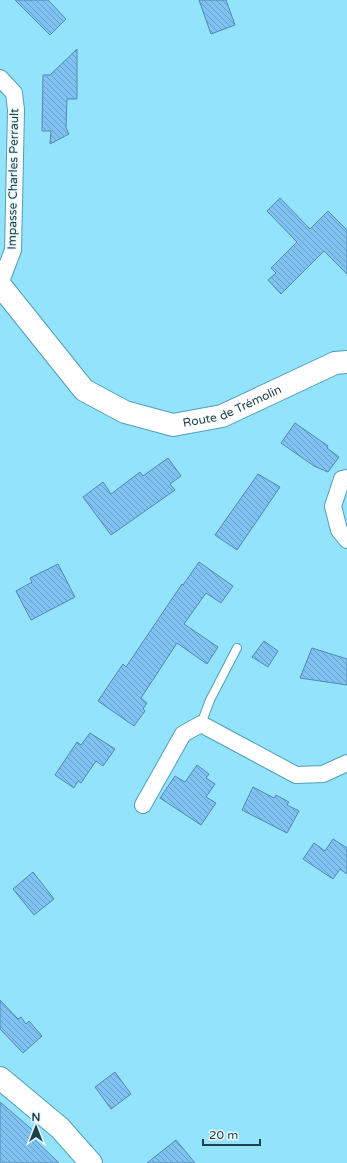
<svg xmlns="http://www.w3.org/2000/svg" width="347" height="1163" font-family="'Varela Round',sans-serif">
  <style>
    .building { fill: url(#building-back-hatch); stroke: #5089b1 }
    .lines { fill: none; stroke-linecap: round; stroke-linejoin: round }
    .lane-casing { stroke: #4f9fb7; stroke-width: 10 }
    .street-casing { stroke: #4f9fb7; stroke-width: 18 }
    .secondary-casing { stroke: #4f9fb7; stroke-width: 24 }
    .lane { stroke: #fff; stroke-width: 8 }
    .street { stroke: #fff; stroke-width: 16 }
    .secondary { stroke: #fff; stroke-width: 22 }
    .labels { text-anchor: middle; stroke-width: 3; stroke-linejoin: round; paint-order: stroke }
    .street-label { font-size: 12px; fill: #1f414b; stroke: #eaf9fe }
  </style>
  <defs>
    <pattern id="building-back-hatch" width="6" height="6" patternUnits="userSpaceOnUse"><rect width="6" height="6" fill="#80c2f1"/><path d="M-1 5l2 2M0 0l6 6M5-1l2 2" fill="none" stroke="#689fc5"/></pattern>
  </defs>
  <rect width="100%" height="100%" fill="#93e3fd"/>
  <!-- building -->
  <g class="building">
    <path d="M15,0H48L66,19L50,35Z"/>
    <path d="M199,0H226L235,25L211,34Z"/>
    <path d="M77,49V99H67L66,128L69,134L50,144L51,131H42L43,75H50Z"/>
    <path d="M280,198L310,229L328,211L347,230V274L324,251L281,294L268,280L276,273L271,268L297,242L267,211Z"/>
    <path d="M295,423L328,446L327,448L339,457L328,472L314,466L281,443Z"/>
    <path d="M168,458L181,476L170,484L175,490L111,535L83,497L103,482L111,494L140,472L143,476Z"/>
    <path d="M258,474L280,487L237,550L215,535Z"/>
    <path d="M199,562L233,586L221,603L206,593L184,624L218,647L207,664L177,643L141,698L147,703L143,709L145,711L134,726L98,701L123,664L126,667L182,584L183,585Z"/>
    <path d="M58,564L75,597L31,620L16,591L32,582L30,578Z"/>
    <path d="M264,641L278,651L268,667L252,657Z"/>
    <path d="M312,648L347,659V685L300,678Z"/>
    <path d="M90,733L115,749L103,766L96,761L81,783L78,781L74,788L55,775L77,742L81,745Z"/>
    <path d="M197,765L209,774L206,778L215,784L206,797L216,803L201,825L160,798L175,776L185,782Z"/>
    <path d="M253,787L274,798L276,795L289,802L287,805L299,811L287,833L242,810Z"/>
    <path d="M333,839L347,848V874L340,869L333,879L303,859L314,843L325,851Z"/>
    <path d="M33,872L54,899L34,915L13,889Z"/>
    <path d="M0,1000L18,1019L21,1017L26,1024L29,1021L42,1036L23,1053L0,1029Z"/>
    <path d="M115,1072L131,1094L111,1109L95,1087Z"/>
    <path d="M0,1102L36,1133L32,1137L59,1163H0Z"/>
    <path d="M176,1140L195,1163H147Z"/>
  </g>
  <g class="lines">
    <defs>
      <path id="lane" d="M201,724L210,700L237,648"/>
      <g id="street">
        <path d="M0,78L14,93L16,110L13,250L0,284"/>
        <path d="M347,478L342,479L333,506L339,530L347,540"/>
        <path d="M143,805L183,734L201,724L296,775L323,774L347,763"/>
      </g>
      <g id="secondary">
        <path id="s1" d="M0,285L84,390L125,412L173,425L222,416L335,363L347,362"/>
        <path d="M0,1078L60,1128L91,1163"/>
      </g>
    </defs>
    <!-- lane casing -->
    <use href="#lane" class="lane-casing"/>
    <!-- street casing -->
    <use href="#street" class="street-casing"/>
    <!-- secondary casing -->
    <use href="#secondary" class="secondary-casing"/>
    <!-- lane -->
    <use href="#lane" class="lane"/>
    <!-- street -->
    <use href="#street" class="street"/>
    <!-- secondary -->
    <use href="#secondary" class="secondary"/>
  </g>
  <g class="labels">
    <!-- street labels -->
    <g class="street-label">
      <text transform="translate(13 179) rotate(-89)" y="4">Impasse Charles Perrault</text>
      <text dy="4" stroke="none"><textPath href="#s1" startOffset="293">Route de Trémolin</textPath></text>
    </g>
  </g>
  <!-- north arrow -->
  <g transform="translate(36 1127)" stroke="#eaf9fe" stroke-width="3" paint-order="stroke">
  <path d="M0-3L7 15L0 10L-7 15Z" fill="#1f414b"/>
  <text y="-6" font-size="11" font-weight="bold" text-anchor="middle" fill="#1f414b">N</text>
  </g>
  <!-- scale -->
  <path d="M203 1139v6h57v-6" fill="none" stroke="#1f414b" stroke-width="2"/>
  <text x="209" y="1139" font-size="12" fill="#1f414b" stroke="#eaf9fe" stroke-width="3" paint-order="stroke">20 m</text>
</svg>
